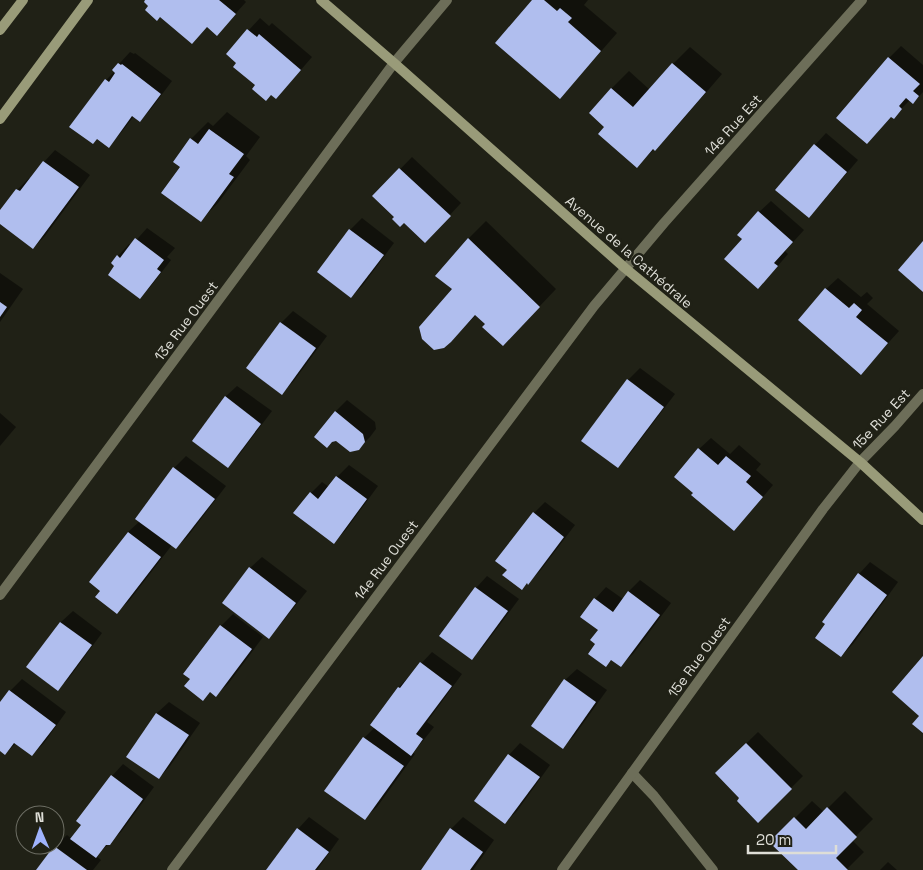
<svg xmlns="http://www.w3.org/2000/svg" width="923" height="870" font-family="'Space Grotesk',sans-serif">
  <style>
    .shadow { fill: #0007 }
    .building { fill: #b0beee }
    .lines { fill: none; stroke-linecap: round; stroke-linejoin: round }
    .street { stroke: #6d6e59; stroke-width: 10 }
    .secondary { stroke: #999b79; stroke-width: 10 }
    .labels { text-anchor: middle; stroke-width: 5; stroke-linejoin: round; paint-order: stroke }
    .street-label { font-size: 14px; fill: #deded7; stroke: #202116 }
  </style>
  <rect width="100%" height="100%" fill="#202116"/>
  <!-- shadow -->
  <g class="shadow">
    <path d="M147,0H244L246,2L228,22L208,26L192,43Z"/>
    <path d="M534,0H588L584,5L617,33L576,80L559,97Z"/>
    <path d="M260,18L269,26L272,23L312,57L287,86L276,98L257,85L237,62L227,54Z"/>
    <path d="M901,46L923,65V92L913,103L910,100L893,117L892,116L867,143L838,118L889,58Z"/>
    <path d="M690,47L722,74L672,132L637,166L606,126L590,113L612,88L629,71L650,90L673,64Z"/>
    <path d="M130,52L134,54L135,53L172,81L151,109L140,121L134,116L120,134L108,146L97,138L71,127L106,80L115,71L119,64Z"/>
    <path d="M227,112L260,137L246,156L250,160L218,203L201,220L181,167L191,139L208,122L213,126Z"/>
    <path d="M826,133L858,160L820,205L809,216L815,145Z"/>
    <path d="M55,150L90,175L45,236L33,248L0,223V212L17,190L29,178L31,179L44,162Z"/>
    <path d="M412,157L461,203L436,230L404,222L396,217L374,196Z"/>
    <path d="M771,201L804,230L785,251L788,254L770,275L744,239L759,212Z"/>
    <path d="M362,218L394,243L363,285L351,297L319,272L350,230Z"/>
    <path d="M486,221L556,289L520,327L486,324L476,315L451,341L454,289L437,276L469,238Z"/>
    <path d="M147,228L175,248L167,257L171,260L151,286L140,298L116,265L118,256L129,244L131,246Z"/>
    <path d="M0,273L23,289L0,322Z"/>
    <path d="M838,278L861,297L867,292L873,298L867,304L899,331L872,361L826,289Z"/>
    <path d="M293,311L327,336L293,382L282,393L248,368L281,323Z"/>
    <path d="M640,368L675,394L629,455L618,467L583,440L628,380Z"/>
    <path d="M237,386L272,411L239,455L228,466L225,397Z"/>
    <path d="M347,400L375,422L376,429L370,437L358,449L335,412Z"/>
    <path d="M0,413L16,427L0,446Z"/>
    <path d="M711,438L730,454L739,445L761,464L756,470L773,485L745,518L734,530L695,493L699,449Z"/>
    <path d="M186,456L226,486L188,536L176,548L172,545L129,601L117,612L102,591L91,582L128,532L140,521L174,468Z"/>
    <path d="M349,465L378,486L345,531L334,542L311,493L322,482L329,487L337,477Z"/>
    <path d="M545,502L575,525L540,571L528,583L508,569L534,513Z"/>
    <path d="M262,557L307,591L280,625L269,637L250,568Z"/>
    <path d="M870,562L898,582L853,644L841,656L827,623L859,574Z"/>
    <path d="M487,576L519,599L483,647L472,658L476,588Z"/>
    <path d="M640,580L671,603L633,654L621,665L612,659L606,665L597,644L599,630L595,599L606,587L623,599L628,592Z"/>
    <path d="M73,611L102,633L69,678L57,690L28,667L61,622Z"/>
    <path d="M233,614L263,637L228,684L216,695L184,674L221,626Z"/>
    <path d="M432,652L462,674L427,722L434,727L422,742L412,752L415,754L377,807L365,818L326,790L364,738L375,727L371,725L399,687Z"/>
    <path d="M577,669L607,690L574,736L563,747L565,680Z"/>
    <path d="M22,679L66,712L44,743L32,755L16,743L5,754L0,750V704L10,691Z"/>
    <path d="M169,702L200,723L170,766L159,778L128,757L157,713Z"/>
    <path d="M758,732L803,776L758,821L741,798L716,773Z"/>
    <path d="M520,743L550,765L517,811L505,823L509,755Z"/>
    <path d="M123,764L154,787L121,832L96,856L101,860L93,870H37L55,846L67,835L72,839L83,824L112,776Z"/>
    <path d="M845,791L873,819L852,840L864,852L846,870H799L771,842L812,801L824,812Z"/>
    <path d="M309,817L339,839L317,870H268L298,829Z"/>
    <path d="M463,817L494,840L473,870H422L451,829Z"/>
    <path d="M888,862L897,870H880Z"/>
  </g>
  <!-- building -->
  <g class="building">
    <path d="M145,0H219L236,14L217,36L207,27L192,44L160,17L157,21L145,10L148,6L144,2Z"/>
    <path d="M532,0H544L557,11L560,8L572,18L568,22L601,51L560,99L495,43Z"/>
    <path d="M247,29L257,37L259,34L301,70L276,99L271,95L266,101L252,89L255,85L233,67L236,63L226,54Z"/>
    <path d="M888,57L920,84L913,91L919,96L913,104L906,98L899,106L902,109L894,119L891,117L867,144L836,118Z"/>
    <path d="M118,63L121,65L122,64L161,94L140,122L132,116L109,148L97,139L93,144L69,127L105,79L109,82L115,73L112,70Z"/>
    <path d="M672,63L706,92L655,151L653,149L637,168L598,134L604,127L589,113L611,88L633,107Z"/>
    <path d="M209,129L244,154L229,174L234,177L201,222L161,193L180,167L173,162L190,138L198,144Z"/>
    <path d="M814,144L847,172L809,218L775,190Z"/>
    <path d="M43,161L79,187L33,249L0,224V210L16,189L20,191Z"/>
    <path d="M399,168L451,216L425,243L404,223L400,227L392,219L394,217L372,196Z"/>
    <path d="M758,211L793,242L774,263L778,266L758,289L724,259L742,239L737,235Z"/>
    <path d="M349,229L384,255L351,298L317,272Z"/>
    <path d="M135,238L164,260L157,269L161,272L140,299L108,275L114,266L111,263L117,255L120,258Z"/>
    <path d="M468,238L540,307L503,346L482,327L485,324L475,315L451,342L444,348L434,350L422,339L419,327L452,289L435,276Z"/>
    <path d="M923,241V292L898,270Z"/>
    <path d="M825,288L849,308L854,303L862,310L856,317L888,343L861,375L798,320Z"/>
    <path d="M0,302L7,307L0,317Z"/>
    <path d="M280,322L316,348L282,395L246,368Z"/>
    <path d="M627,379L664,407L618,468L581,441Z"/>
    <path d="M225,396L261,424L228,468L192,441Z"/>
    <path d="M335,411L363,434L365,442L359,450L350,452L336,441L332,442L327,448L314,437Z"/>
    <path d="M698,448L718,465L726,456L751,476L746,482L763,497L734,531L691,495L693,493L674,477Z"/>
    <path d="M173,467L215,499L176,549L135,519Z"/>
    <path d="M336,476L367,499L334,544L293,513L310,492L318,499Z"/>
    <path d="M533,512L564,537L528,585L527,583L522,590L502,575L507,570L495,561Z"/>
    <path d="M128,532L161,557L117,614L95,597L100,591L89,582Z"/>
    <path d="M249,567L296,603L269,639L222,603Z"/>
    <path d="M858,573L887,595L841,657L815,638L825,624L822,622Z"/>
    <path d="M475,587L508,611L472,660L439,636Z"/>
    <path d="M628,591L660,615L621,667L611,660L606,667L588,654L595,644L590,640L598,630L580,617L594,598L613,612Z"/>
    <path d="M60,622L92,645L58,691L26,667Z"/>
    <path d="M220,625L252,649L216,697L210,692L203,701L184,686L190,679L183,674Z"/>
    <path d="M923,656V733L912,724L919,716L892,692Z"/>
    <path d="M420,662L452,686L416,734L423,739L411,756L370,725L398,687L400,688Z"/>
    <path d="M564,679L596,702L563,749L531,726Z"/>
    <path d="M9,690L56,725L32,756L14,743L5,755L0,751V702Z"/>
    <path d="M156,713L189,735L159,779L126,757Z"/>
    <path d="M363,737L404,766L365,820L324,791Z"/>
    <path d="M746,743L792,789L758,823L737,801L739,798L715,773Z"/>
    <path d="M508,754L540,777L505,824L474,801Z"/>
    <path d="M111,775L143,799L110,845H106L96,858L70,839L81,825L76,821Z"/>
    <path d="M827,807L857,837L836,858L848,870H798L769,842L794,817L806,829Z"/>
    <path d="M297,828L329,852L315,870H266Z"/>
    <path d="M450,828L483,852L470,870H421Z"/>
    <path d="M54,846L87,870H36Z"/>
  </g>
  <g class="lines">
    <!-- street -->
    <g class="street">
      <path d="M0,595L394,63L447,0"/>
      <path d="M632,773L654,796L713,870"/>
      <path d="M172,870L594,306L664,223L862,0"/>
      <path d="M562,870L823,509L860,462L895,426L923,394"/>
    </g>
    <!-- secondary -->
    <g class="secondary">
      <path d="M321,0L394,63L625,268L860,462L923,520"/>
      <path d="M0,30L23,0"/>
      <path d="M0,119L88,0"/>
    </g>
  </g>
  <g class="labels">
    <!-- street labels -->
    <g class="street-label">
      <text transform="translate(733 125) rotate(-48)" y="5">14e Rue Est</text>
      <text transform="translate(629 252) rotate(41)" y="5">Avenue de la Cathédrale</text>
      <text transform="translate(186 321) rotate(-53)" y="5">13e Rue Ouest</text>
      <text transform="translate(881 419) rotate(-47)" y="5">15e Rue Est</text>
      <text transform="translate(386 560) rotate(-53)" y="5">14e Rue Ouest</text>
      <text transform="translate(699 657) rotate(-54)" y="5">15e Rue Ouest</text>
    </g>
  </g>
  <!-- north arrow -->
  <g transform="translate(40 830) rotate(358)"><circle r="24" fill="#202116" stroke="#6c6d63"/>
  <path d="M0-4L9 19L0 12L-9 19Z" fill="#9fb3fd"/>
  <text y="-8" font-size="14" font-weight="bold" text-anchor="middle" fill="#deded7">N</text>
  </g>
  <!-- scale -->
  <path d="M748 845v8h88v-8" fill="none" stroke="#deded7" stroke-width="2.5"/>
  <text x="756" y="845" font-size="15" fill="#deded7" stroke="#202116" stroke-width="4" paint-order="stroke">20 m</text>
</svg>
